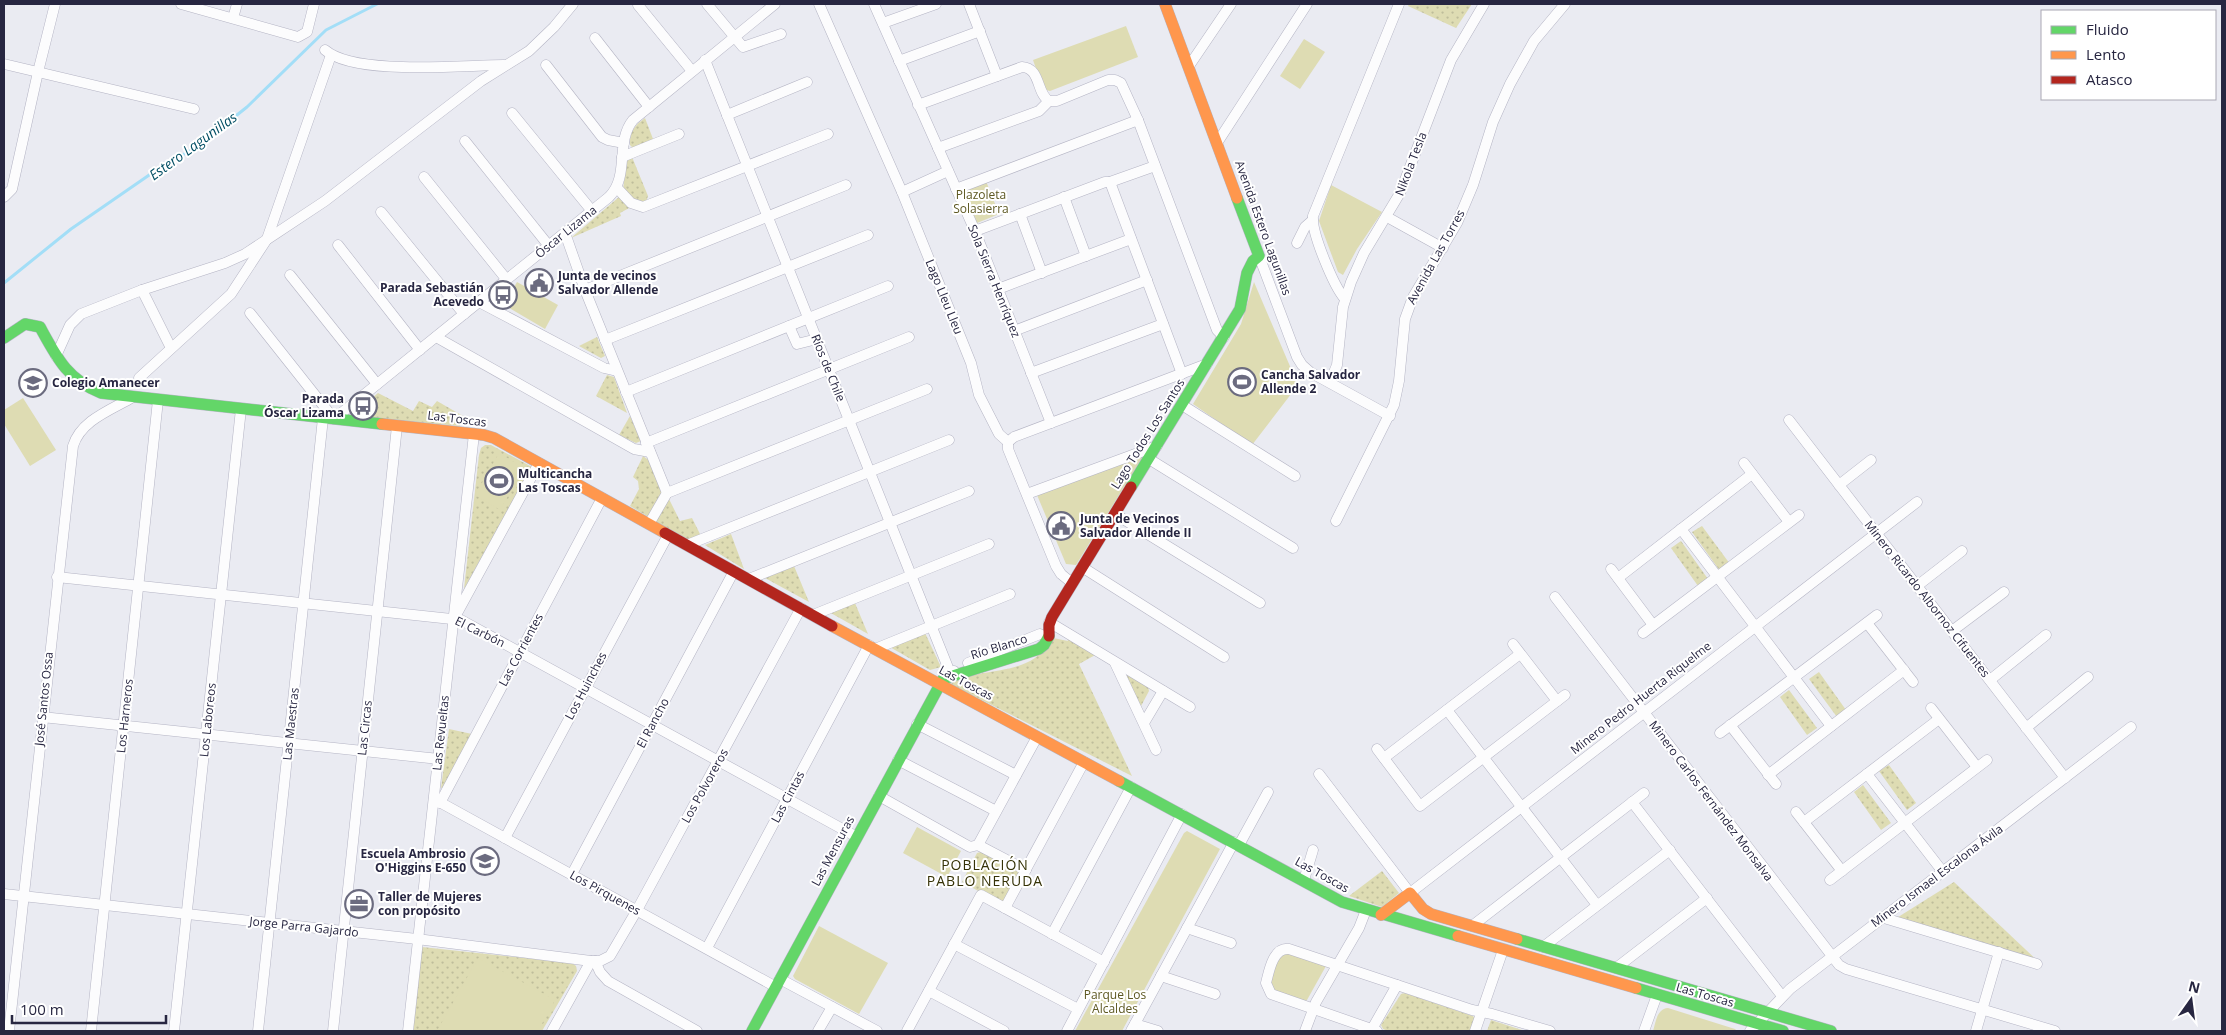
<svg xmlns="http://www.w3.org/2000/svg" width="2226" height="1035" font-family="'Open Sans',sans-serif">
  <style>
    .grass { fill: url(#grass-dots) }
    .park { fill: #dedcb3 }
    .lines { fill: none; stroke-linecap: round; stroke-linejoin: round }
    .stream { stroke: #a3def7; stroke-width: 3 }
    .street-casing { stroke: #b4b4c4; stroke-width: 11 }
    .fast-casing { stroke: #b4b4c4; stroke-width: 12 }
    .slow-casing { stroke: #b4b4c4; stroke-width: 12 }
    .jam-casing { stroke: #b4b4c4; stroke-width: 12 }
    .street { stroke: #fcfcfd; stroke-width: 10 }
    .fast { stroke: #63d668; stroke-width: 11 }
    .slow { stroke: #ff974d; stroke-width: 11 }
    .jam { stroke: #b3261e; stroke-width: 11 }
    .labels { text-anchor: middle; stroke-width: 4; stroke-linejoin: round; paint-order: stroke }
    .street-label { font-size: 12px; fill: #272641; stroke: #fff }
    .park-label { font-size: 12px; fill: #5d5822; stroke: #fff }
    .poi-label { font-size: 12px; font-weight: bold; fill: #272641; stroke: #fff; text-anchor: start }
    .water-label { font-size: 14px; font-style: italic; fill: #004d63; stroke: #fff }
    .neighbourhood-label { font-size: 14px; letter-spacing: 1px; fill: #353206; stroke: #fff }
  </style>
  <defs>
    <pattern id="grass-dots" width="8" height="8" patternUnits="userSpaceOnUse" patternTransform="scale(1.25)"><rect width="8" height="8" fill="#dedcb3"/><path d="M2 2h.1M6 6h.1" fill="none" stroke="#bebd9b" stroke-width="1.8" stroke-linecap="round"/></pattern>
  </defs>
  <rect width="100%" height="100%" fill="#eaebf2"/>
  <!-- grass -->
  <g class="grass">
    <path d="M1409,4H1472L1456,28L1408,6Z"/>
    <path d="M645,118L653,139L633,148L630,145C629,132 635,125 645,118Z"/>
    <path d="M632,157L648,196L646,202L636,203L623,191L626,162Z"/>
    <path d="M619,197L631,207L620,213L621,216L571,238Z"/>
    <path d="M597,337L605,356L601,358L579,346Z"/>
    <path d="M607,375L614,377L627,413L596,396Z"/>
    <path d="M378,393L413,411L419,401L432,407L437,401L463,416L460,426L360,417L356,412Z"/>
    <path d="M630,416L641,441L636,443L619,435Z"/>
    <path d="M485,445H491L532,467L464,589L479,455L481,448Z"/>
    <path d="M643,456L650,461L661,488V495L651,515L647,516L630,506L639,489L638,481L633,477Z"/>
    <path d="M668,497L680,521L692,518L701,536L689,540L655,521Z"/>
    <path d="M1702,526L1730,564L1720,571L1692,532Z"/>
    <path d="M731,534L744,569L705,545Z"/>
    <path d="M1681,541L1708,579L1698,586L1671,548Z"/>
    <path d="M794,566L809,602L765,578Z"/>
    <path d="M852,596L868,634L822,608Z"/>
    <path d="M925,633L941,667L930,670L888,646Z"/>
    <path d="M1067,637L1097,654L1079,664L1132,776L950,684C974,669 1010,675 1035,658C1041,653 1047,644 1053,638L1068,641Z"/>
    <path d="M1819,672L1846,710L1837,717L1809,679Z"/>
    <path d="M1124,673L1148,687L1149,691L1141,706Z"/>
    <path d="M1789,690L1817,728L1807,735L1780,697Z"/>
    <path d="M449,729L472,734L446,787L441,788Z"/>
    <path d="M1889,765L1916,803L1907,810L1879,771Z"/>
    <path d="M1863,785L1891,823L1881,830L1854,792Z"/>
    <path d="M984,851L1018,870L1020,875L1005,902L1000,903L962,882L977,853Z"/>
    <path d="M1382,871L1399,893L1382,907L1349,896Z"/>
    <path d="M1954,882L2041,964L1895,919Z"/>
    <path d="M422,947L572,963L576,966L577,971L542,1031H413Z"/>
    <path d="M1405,993L1473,1016L1476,1020L1471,1031H1388L1383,1029L1381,1025L1401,994Z"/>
    <path d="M1491,1020L1525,1031H1487Z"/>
  </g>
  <!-- park -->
  <g class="park">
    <path d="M1126,26L1138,57L1050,91L1043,89L1033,60Z"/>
    <path d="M1304,39L1325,52L1300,89L1280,76Z"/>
    <path d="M986,181L999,214L977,223L963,190Z"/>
    <path d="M1331,185L1382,212L1357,249L1343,275L1338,272L1319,221Z"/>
    <path d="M517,282L558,305L545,329L504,305Z"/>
    <path d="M1254,282L1298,385L1252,445L1193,404L1241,324Z"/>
    <path d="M23,398L56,450L30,466L4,424V410Z"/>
    <path d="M499,453L524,468L500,510L475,495Z"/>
    <path d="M1143,456L1076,565L1066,564L1037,495Z"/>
    <path d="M917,827L961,851L947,877L903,853Z"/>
    <path d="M1187,831L1220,849L1122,1031H1075L1184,833Z"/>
    <path d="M819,926L888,963L859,1014L795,979L793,976Z"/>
    <path d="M1283,952L1326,966L1307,1000L1303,1003L1277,994L1269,984L1278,957Z"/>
    <path d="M478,958L555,1000L538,1031H437Z"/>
    <path d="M1668,1008L1735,1029L1737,1031H1653C1656,1021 1657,1009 1668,1008Z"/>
  </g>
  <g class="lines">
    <!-- stream -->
    <path class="stream" d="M4,283L71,229L155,171L198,146L247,107L326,30L377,4"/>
    <defs>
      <g id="street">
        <path d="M181,4L298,37L307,32L314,4"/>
        <path d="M707,4L743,47L781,34"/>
        <path d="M819,4L902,192L971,363L979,395L999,434L1008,442"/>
        <path d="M874,4L975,231L1051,423"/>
        <path d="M969,4L997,76"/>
        <path d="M638,5L692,71"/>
        <path d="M233,18L237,4"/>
        <path d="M883,23L936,4"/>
        <path d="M595,38L649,107"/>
        <path d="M325,50C355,76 463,65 504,65"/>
        <path d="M705,60L951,675L954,671"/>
        <path d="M899,61L980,31"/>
        <path d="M4,64L194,109"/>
        <path d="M546,65L602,137L608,140L624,143"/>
        <path d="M1189,66L1231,4"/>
        <path d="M918,105L1022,67C1041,68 1036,93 1049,101"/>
        <path d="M512,113L592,211"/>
        <path d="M727,115L807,82"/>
        <path d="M465,141L549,246"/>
        <path d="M1217,143L1307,4"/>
        <path d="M938,148L1039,111L1049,101H1057L1108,80H1115L1121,83L1138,120L1217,330L1224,337"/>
        <path d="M622,157L679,134"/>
        <path d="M424,177L507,280"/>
        <path d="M1110,182L1182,374"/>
        <path d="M617,188L631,203L643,207L828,134"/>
        <path d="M956,189L1138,120"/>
        <path d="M902,192L948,171"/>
        <path d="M4,197L12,189L38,72L55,4"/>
        <path d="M1064,197L1086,256"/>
        <path d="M381,212L464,314"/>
        <path d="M1020,214L1042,273"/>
        <path d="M1387,217L1443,248"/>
        <path d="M975,231L1105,182H1110L1155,166"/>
        <path d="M565,233L585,290L667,493"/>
        <path d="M1297,243L1305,227L1313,220"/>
        <path d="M338,245L420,350"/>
        <path d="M1259,256L1297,357L1302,365L1310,372L1390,416"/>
        <path d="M290,275L377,384"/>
        <path d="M998,289L1131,239"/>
        <path d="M142,290L171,348"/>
        <path d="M585,290L846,185"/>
        <path d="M1345,299C1334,287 1311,232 1313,216L1399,4"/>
        <path d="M479,302L604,368L617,371"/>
        <path d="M250,313L334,419L609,197C630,176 615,142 633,120L775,4"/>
        <path d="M789,326L797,344L817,339"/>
        <path d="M1014,331L1147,280"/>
        <path d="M436,337L634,449L650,452"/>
        <path d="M605,340L868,235"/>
        <path d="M56,356L70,325L81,314L142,290L225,263L245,254L325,201L481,81L529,51L554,27L573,4"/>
        <path d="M1031,373L1163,324"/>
        <path d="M139,378L231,294L267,239L331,55"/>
        <path d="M1330,382L1337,365L1343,307L1351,282L1364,253L1400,193L1451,60L1484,4"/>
        <path d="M626,392L888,286"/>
        <path d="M1182,405L1295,476"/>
        <path d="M1789,420L2065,778"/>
        <path d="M1008,442L1014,437L1207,364"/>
        <path d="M1008,442V449L1056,566L1061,574L1072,583"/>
        <path d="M646,443L909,337"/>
        <path d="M1149,459L1293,548"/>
        <path d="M1744,463L1789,522"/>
        <path d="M1839,485L1871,460"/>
        <path d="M667,493L927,389"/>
        <path d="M1027,494L1157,446"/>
        <path d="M1115,514L1260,603"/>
        <path d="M1336,521L1394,405L1399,381L1405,319L1413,297L1457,223L1473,185L1493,122L1510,84L1534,41L1565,4"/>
        <path d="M649,524L667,493"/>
        <path d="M1681,529L1831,726"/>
        <path d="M687,545L949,440"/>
        <path d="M1082,567L1224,657"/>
        <path d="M1611,569L1653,625"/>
        <path d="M57,577L461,620L857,837"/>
        <path d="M1618,578L1752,474"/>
        <path d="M749,579L969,491"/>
        <path d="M1917,586L1962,551"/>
        <path d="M1555,597L1839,965L1846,969L2055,1031"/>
        <path d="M456,615L539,463"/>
        <path d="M813,615L989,544"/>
        <path d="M1049,622L1190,707"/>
        <path d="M1867,623L1913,682"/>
        <path d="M1952,631L2004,592"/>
        <path d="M1643,633L1799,515"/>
        <path d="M1513,644L1557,701"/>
        <path d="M875,649L1010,594"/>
        <path d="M968,663L1040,634"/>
        <path d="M1115,663L1156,750"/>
        <path d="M1990,680L2046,635"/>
        <path d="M1931,708L1977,767"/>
        <path d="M1447,710L1597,905"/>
        <path d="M42,717L439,759"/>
        <path d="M1144,723L1163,691"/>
        <path d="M917,724L1016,775"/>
        <path d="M1730,725L1776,784"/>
        <path d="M2026,728L2088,677"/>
        <path d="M1720,733L1877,615"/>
        <path d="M1377,749L1420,806L1565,695"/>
        <path d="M1384,758L1520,654"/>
        <path d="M898,760L996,811"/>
        <path d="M1319,774L1410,893L1917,502"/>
        <path d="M1867,774L1943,872"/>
        <path d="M1768,775L1904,670"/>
        <path d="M879,796L970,847L978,845L1026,870"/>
        <path d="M434,799L776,987"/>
        <path d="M1632,802L1782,996"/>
        <path d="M440,803L602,498"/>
        <path d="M1796,812L1842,871"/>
        <path d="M1804,822L1939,719"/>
        <path d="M505,838L668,535"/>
        <path d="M978,845L1037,737"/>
        <path d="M1239,845L1268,792"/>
        <path d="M572,874L734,571"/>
        <path d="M1304,880L1313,850"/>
        <path d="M1830,880L1987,760"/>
        <path d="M4,894L417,939L591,961H600L610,956L637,910L801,608"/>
        <path d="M1005,908L1084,762"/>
        <path d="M1884,918L2037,964"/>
        <path d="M1472,926L1644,793"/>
        <path d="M1187,928L1231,943"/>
        <path d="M1052,934L1131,787"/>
        <path d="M954,944L1078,1009"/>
        <path d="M1543,947L1670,850"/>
        <path d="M707,948L869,645"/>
        <path d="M595,961L600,972L608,981L697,1031"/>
        <path d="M1616,968L1707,898"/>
        <path d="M1161,976L1215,994"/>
        <path d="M780,979L877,1031"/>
        <path d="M929,991L1004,1031"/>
        <path d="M1135,1024L1158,1031"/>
        <path d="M1372,1029L1397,985"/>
        <path d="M9,1031L73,446C81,420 111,410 133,397"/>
        <path d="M91,1031L158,400"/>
        <path d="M174,1031L241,409"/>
        <path d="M258,1031L323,418"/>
        <path d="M333,1031L397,426"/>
        <path d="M408,1031L474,434"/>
        <path d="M552,1031L591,961"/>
        <path d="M818,1031L832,1007"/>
        <path d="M907,1031L981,895L1104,962"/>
        <path d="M1067,1031L1182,814"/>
        <path d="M1131,1031L1234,842"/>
        <path d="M1305,1031L1316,1002L1359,928L1366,910"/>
        <path d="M1377,1031L1271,994L1266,983C1269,971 1273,947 1289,949L1472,1010L1492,1014L1550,1031"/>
        <path d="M1475,1031L1503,950"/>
        <path d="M1644,1031L1657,995"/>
        <path d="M1750,1031L1790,989L2131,727"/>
        <path d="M1976,1031L1999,952"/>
      </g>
      <g id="fast">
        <path d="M4,338L25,324L40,327C57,358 67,379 101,393L382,424"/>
        <path d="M1131,487L1240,309L1247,273L1253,261L1259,256L1237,198"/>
        <path d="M1119,781L1342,902L1458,936"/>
        <path d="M1517,939L1831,1031"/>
        <path d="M1636,988L1783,1031"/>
        <path d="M752,1031L943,679L1039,649L1044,645L1049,636"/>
      </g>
      <g id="slow">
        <path d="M1165,4L1237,198"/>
        <path d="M382,424L484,435L494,438L665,533"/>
        <path d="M832,626L1119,781"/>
        <path d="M1381,915L1410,893L1423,909L1431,914L1517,939"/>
        <path d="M1458,936L1636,988"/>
      </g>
      <g id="jam">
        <path d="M665,533L832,626"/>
        <path d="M1049,636V625L1052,617L1131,487"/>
      </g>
    </defs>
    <!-- street casing -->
    <use href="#street" class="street-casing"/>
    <!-- fast casing -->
    <use href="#fast" class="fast-casing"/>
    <!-- slow casing -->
    <use href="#slow" class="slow-casing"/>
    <!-- jam casing -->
    <use href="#jam" class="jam-casing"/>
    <!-- street -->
    <use href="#street" class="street"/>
    <!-- fast -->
    <use href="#fast" class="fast"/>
    <!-- slow -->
    <use href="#slow" class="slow"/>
    <!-- jam -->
    <use href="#jam" class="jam"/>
  </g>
  <!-- icons -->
  <defs>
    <symbol id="civic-ring" viewBox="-11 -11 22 22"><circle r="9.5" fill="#fff" stroke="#6b6b7f" stroke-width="1.5"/><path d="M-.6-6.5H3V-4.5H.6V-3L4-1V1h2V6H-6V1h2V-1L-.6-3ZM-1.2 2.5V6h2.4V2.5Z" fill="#6b6b7f"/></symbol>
    <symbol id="bus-ring" viewBox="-11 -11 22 22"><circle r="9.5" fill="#fff" stroke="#6b6b7f" stroke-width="1.5"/><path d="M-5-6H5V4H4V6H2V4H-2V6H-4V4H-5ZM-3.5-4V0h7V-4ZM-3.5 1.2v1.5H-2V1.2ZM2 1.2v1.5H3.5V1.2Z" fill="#6b6b7f"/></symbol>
    <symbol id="stadium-ring" viewBox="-11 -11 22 22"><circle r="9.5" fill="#fff" stroke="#6b6b7f" stroke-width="1.5"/><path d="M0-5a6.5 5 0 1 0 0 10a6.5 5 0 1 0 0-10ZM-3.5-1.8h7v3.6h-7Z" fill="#6b6b7f"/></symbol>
    <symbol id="school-ring" viewBox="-11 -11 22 22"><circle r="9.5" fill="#fff" stroke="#6b6b7f" stroke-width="1.5"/><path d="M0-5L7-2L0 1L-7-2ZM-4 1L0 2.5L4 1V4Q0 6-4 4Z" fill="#6b6b7f"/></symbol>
    <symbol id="office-ring" viewBox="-11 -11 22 22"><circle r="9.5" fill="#fff" stroke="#6b6b7f" stroke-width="1.5"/><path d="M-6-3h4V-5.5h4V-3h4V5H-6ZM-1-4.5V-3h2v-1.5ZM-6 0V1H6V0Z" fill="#6b6b7f"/></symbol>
  </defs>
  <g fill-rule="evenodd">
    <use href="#civic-ring" x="523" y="267" width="32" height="32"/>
    <use href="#bus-ring" x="487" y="279" width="32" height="32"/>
    <use href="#stadium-ring" x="1226" y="366" width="32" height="32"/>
    <use href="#school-ring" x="17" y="367" width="32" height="32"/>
    <use href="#bus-ring" x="347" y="390" width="32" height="32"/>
    <use href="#stadium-ring" x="483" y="465" width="32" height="32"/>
    <use href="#civic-ring" x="1045" y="510" width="32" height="32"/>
    <use href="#school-ring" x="469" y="845" width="32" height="32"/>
    <use href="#office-ring" x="343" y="888" width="32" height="32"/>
  </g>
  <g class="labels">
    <!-- street labels -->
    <g class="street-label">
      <text transform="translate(1411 164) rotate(-69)" y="4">Nikola Tesla</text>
      <text transform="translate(1263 228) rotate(70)" y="4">Avenida Estero Lagunillas</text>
      <text transform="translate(566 232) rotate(-39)" y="4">Óscar Lizama</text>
      <text transform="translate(1436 257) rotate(-61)" y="4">Avenida Las Torres</text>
      <text transform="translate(994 281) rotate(68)" y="4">Sola Sierra Henríquez</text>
      <text transform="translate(944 297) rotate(68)" y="4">Lago Lleu Lleu</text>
      <text transform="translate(828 368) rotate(68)" y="4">Ríos de Chile</text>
      <text transform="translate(457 419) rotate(7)" y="4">Las Toscas</text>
      <text transform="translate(1148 434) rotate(-58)" y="4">Lago Todos Los Santos</text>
      <text transform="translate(1927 599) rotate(52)" y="4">Minero Ricardo Albornoz Cifuentes</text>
      <text transform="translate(480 632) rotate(26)" y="4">El Carbón</text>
      <text transform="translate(999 647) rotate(-17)" y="4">Río Blanco</text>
      <text transform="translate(521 650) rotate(-62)" y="4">Las Corrientes</text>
      <text transform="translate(966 683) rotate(28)" y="4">Las Toscas</text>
      <text transform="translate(586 686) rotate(-62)" y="4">Los Huinches</text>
      <text transform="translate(1641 698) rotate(-38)" y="4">Minero Pedro Huerta Riquelme</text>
      <text transform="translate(44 699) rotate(-84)" y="4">José Santos Ossa</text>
      <text transform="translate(125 716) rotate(-84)" y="4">Los Harneros</text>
      <text transform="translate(208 720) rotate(-84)" y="4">Los Laboreos</text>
      <text transform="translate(653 723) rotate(-62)" y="4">El Rancho</text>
      <text transform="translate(291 724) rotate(-84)" y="4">Las Maestras</text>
      <text transform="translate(365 728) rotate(-84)" y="4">Las Circas</text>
      <text transform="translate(441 733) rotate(-84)" y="4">Las Revueltas</text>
      <text transform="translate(705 786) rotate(-61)" y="4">Los Polvoreros</text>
      <text transform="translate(788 797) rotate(-62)" y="4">Las Cintas</text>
      <text transform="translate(1711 801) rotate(53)" y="4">Minero Carlos Fernández Monsalva</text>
      <text transform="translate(833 851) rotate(-62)" y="4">Las Mensuras</text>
      <text transform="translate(1322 875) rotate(29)" y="4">Las Toscas</text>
      <text transform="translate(1937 876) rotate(-37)" y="4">Minero Ismael Escalona Ávila</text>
      <text transform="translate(605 893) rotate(29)" y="4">Los Pirquenes</text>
      <text transform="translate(304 927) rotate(6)" y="4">Jorge Parra Gajardo</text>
      <text transform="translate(1705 995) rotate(16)" y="4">Las Toscas</text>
    </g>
    <!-- park labels -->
    <g class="park-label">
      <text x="981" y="199">Plazoleta<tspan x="981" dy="14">Solasierra</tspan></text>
      <text x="1115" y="999">Parque Los<tspan x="1115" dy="14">Alcaldes</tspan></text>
    </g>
    <!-- poi labels -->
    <g class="poi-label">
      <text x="558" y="280">Junta de vecinos<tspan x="558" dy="14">Salvador Allende</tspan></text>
      <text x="484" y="292" text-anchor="end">Parada Sebastián<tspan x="484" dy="14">Acevedo</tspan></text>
      <text x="1261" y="379">Cancha Salvador<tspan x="1261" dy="14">Allende 2</tspan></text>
      <text x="52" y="387">Colegio Amanecer</text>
      <text x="344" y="403" text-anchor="end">Parada<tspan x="344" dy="14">Óscar Lizama</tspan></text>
      <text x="518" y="478">Multicancha<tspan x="518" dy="14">Las Toscas</tspan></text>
      <text x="1080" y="523">Junta de Vecinos<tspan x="1080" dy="14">Salvador Allende II</tspan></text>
      <text x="466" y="858" text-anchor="end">Escuela Ambrosio<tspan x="466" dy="14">O'Higgins E-650</tspan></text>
      <text x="378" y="901">Taller de Mujeres<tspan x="378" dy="14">con propósito</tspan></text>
    </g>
    <!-- water labels -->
    <g class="water-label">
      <text transform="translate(193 146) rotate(-36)" y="5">Estero Lagunillas</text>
    </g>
    <!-- neighbourhood labels -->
    <g class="neighbourhood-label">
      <text x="985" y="870">POBLACIÓN<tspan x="985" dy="16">PABLO NERUDA</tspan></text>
    </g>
  </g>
  <!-- border -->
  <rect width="2226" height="1035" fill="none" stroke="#272641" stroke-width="10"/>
  <!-- legend -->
  <rect x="2041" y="10" width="175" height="90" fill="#ffffff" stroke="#a9a8b3"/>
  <rect x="2051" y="26" width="25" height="8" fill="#63d668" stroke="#a9a8b3"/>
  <text x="2086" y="35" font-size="15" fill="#272641">Fluido</text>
  <rect x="2051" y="51" width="25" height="8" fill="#ff974d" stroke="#a9a8b3"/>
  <text x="2086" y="60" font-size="15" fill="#272641">Lento</text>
  <rect x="2051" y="76" width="25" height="8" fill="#b3261e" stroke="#a9a8b3"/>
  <text x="2086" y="85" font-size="15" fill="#272641">Atasco</text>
  <!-- north arrow -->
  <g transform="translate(2191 1000) rotate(14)" stroke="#ffffff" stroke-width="4" paint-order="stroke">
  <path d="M0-4L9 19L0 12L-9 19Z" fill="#272641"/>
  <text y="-8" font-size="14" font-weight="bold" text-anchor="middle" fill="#272641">N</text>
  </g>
  <!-- scale -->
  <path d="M12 1015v8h154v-8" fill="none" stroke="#272641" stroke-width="2.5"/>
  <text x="20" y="1015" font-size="15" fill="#272641" stroke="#ffffff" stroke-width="4" paint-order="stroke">100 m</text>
</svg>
